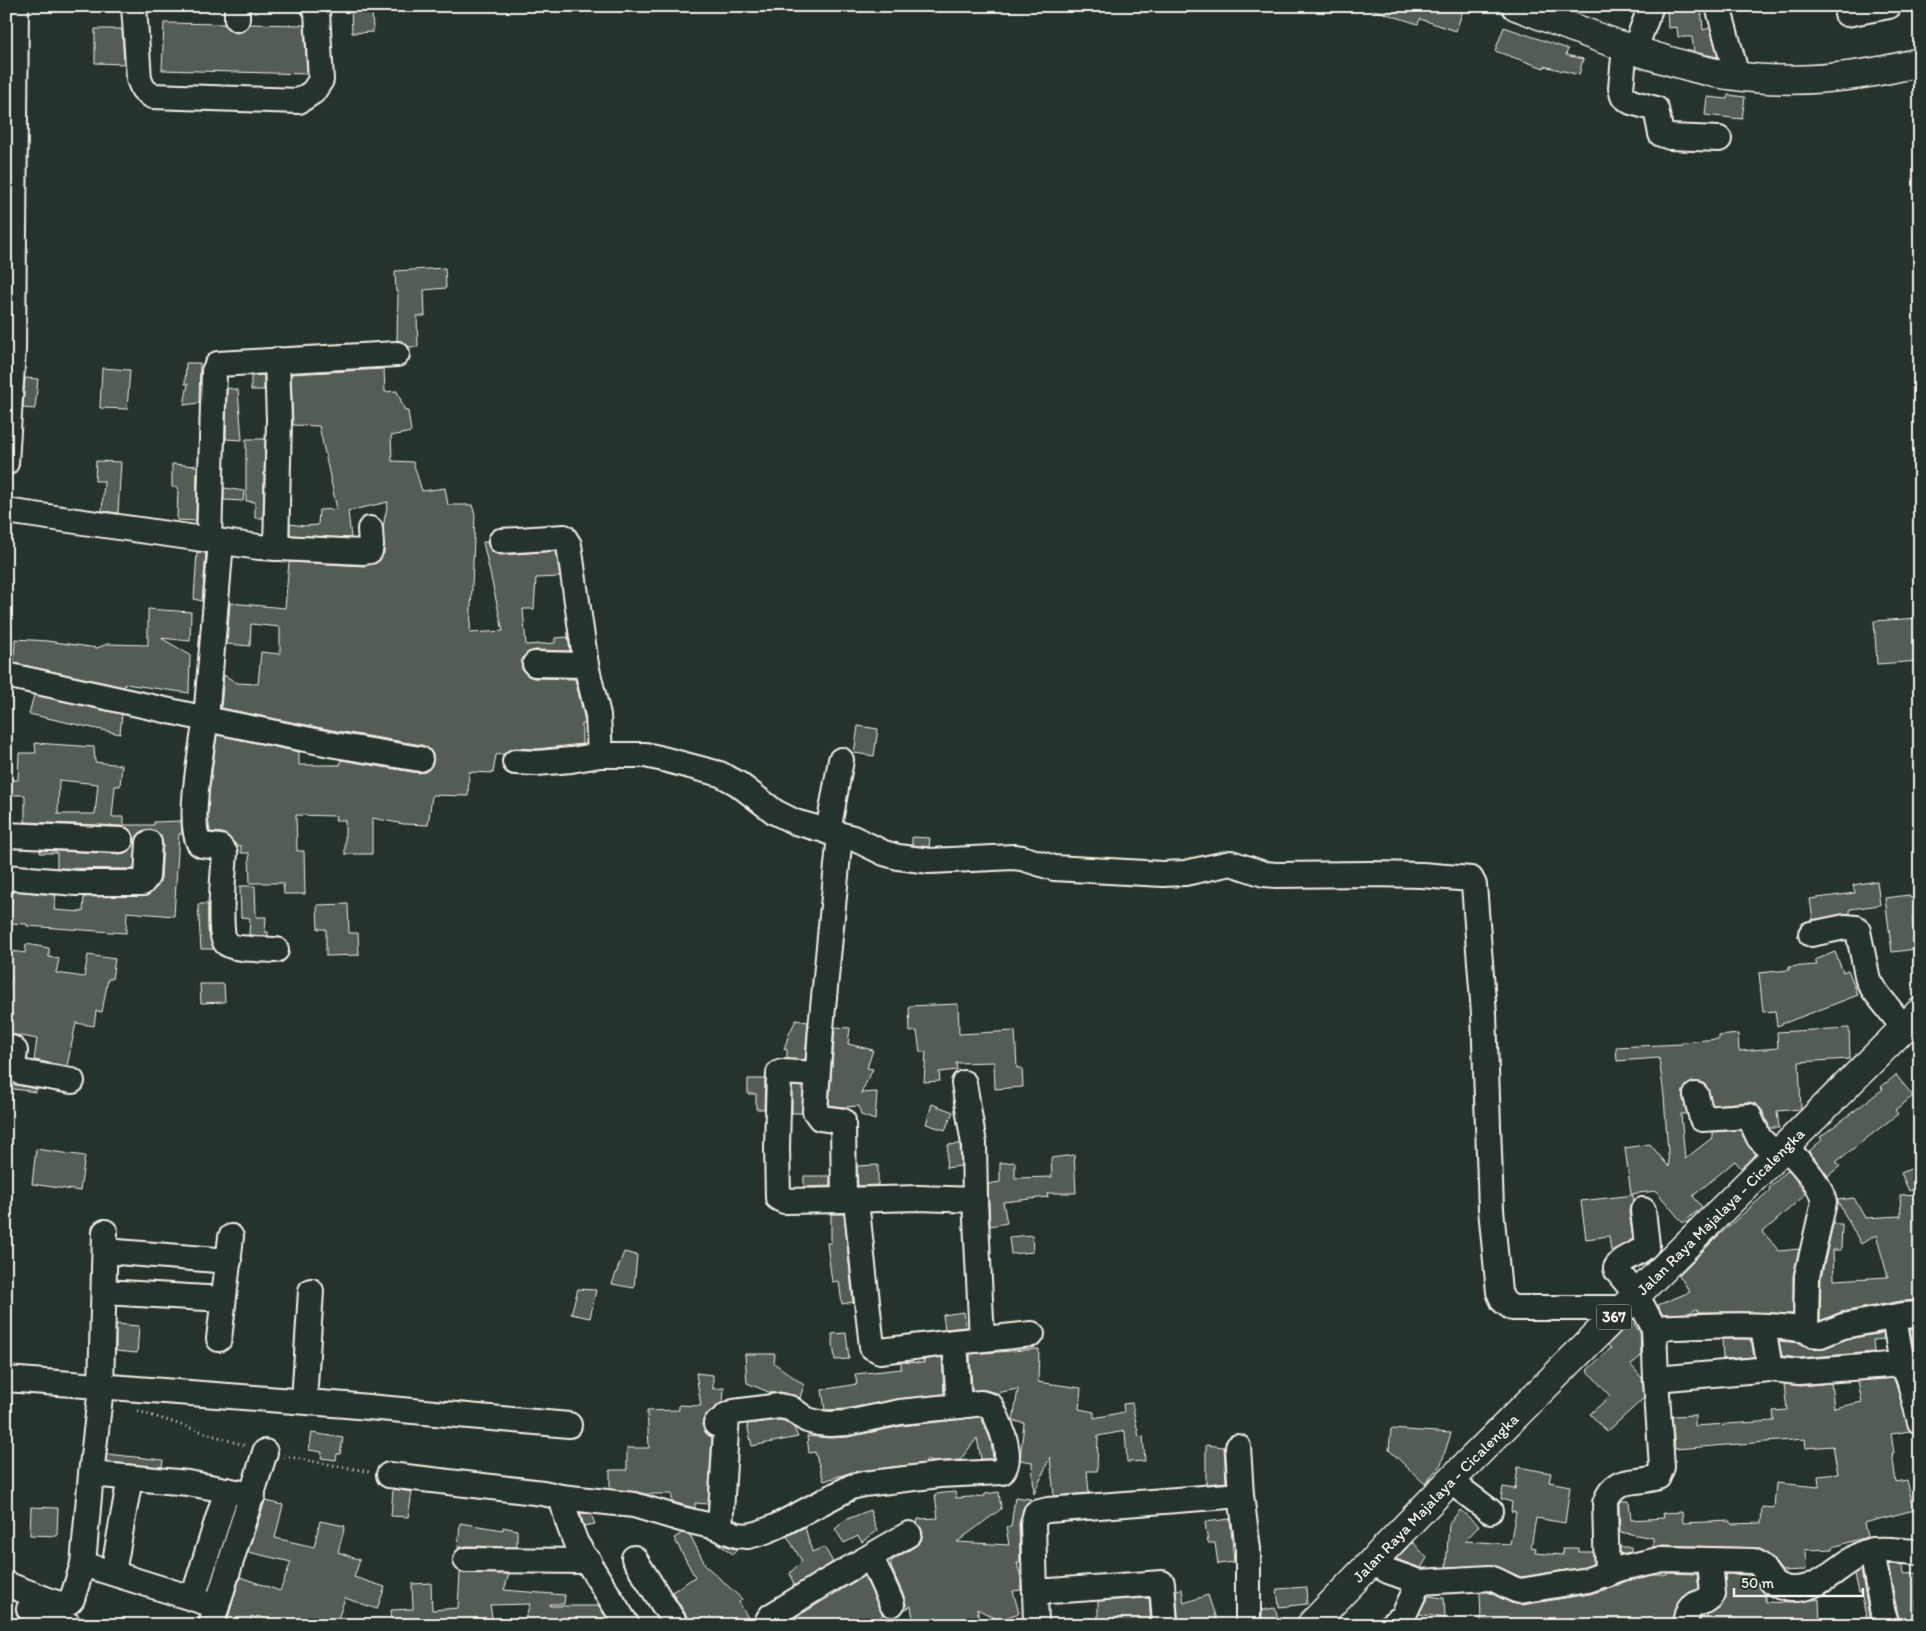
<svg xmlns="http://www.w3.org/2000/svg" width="1926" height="1631" font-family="Itim,sans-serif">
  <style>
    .building { fill: #525c55; stroke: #f4f1e8; fill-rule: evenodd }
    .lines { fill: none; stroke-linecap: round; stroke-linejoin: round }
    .minor-casing { stroke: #f4f1e8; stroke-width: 28 }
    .major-casing { stroke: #f4f1e8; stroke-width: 31 }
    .path { stroke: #f4f1e8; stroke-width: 3; stroke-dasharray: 1 4; stroke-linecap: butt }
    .minor { stroke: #26332d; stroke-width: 24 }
    .major { stroke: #26332d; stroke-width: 28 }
    .labels { text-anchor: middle; stroke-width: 4.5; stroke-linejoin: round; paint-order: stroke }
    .shield { fill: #26332d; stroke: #b6b8b0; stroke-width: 1 }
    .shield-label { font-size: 15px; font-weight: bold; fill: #f4f1e8 }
    .street-label { font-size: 16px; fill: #f4f1e8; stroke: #26332d }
  </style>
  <rect width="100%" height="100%" fill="#26332d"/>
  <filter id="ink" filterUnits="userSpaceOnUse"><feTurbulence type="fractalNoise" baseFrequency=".02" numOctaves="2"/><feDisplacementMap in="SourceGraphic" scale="10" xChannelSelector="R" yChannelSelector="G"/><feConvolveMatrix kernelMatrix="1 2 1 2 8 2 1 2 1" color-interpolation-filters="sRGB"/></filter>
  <g filter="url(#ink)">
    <!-- building -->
    <g class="building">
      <path d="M351,6H372L373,32L352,33Z"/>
      <path d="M1371,6H1452L1463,10L1456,31L1420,19L1418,24L1371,9Z"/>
      <path d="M1667,6H1701L1703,30L1710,28L1718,57L1694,52L1692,37H1678L1677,27L1668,28Z"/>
      <path d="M164,23L224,24L230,31L237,33L244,31L249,24L304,25L307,74L162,70Z"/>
      <path d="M1504,27L1568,49L1566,55L1583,59L1579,75L1544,66V68L1495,51Z"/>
      <path d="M95,29H122L124,64L95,63Z"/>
      <path d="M1728,95L1745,97L1742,119L1705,115L1707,97L1727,99Z"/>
      <path d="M445,268L446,288L424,290L425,316H417L418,347H409L404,342L397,340L398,291L396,292L395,271Z"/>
      <path d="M186,363H200L199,403L184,405L188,384H185Z"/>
      <path d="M102,368L130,370L127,409L100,408Z"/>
      <path d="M384,369L385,392L397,391L405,411H408L411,432L391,436L392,461L413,462L422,491L445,488L448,505H472L475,515L470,633L503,631L483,542H487L489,548L494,553L501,555L556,551L560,577L536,578L534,609H523L526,645L555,643V638L568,637L570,651L535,650L529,652L523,657L521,664L523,671L528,676L534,678L575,679L584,717L585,724H582V744L537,749L515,748L509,750L504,754L496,755L493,773L469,772L468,796L432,795L428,825L404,824L372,818V854H345V820H335L336,816L296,815L297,851H304L305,894H284L283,883H250L249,853H241V846H236L230,838L222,833L210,832L208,818L209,794L217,735L299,752V765H340L341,760L418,773L425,772L430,768L433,762V754L428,748L422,745L337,731L221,708L224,675L237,683L258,684L261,652L280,654V627L251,624L250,646L227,644L230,603L285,608L289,562L365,566L379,561L384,553L383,527L388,502L348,511L351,538L290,535V524L304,526L318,525L319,510L337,509L319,426L293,425L291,374Z"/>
      <path d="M264,375V390H251V376Z"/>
      <path d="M25,378L38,379L35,409L23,408Z"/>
      <path d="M227,388L238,390L242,440L226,439Z"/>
      <path d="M246,439H265L263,518H255V502L246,501Z"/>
      <path d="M96,461L121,462L118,513L102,511L104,481H95Z"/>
      <path d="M172,464L197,466L196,521L177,520L178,488L172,487Z"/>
      <path d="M224,488L244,491L243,501L224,500Z"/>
      <path d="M197,552L206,553L202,601L194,599Z"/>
      <path d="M148,609L191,612L190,641L161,638L190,655L189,693L125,684L124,687L14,663L15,639L47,641L97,648L107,644L148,645Z"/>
      <path d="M1919,618L1920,661L1877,664L1874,621Z"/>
      <path d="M34,695L122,714L120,734L29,714Z"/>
      <path d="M858,726L878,729L874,756L854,753Z"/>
      <path d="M35,743L94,747L95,762L122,765L120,786H115L112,817H124V825H154V822L181,821L182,834H179L174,916L127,912L126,933L27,926V924L10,923L13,891L56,895L54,910L83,912L84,897L147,896L158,886L161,878L163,844L161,837L157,832L150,829L142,831L137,836L134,869L57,868V853H40V850L121,854L127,852L132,848L135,840L133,834L129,829L122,826L25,822V795H11L12,780H18L19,753H36ZM59,780L98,784L95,814H58Z"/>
      <path d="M912,837L930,838L929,847L912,845Z"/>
      <path d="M1877,881L1880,905L1850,909V914H1842L1813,920L1810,899L1855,893L1853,885Z"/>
      <path d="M240,886H255L256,917H266L265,932H268V936L249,935L250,918L241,917Z"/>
      <path d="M1909,895L1910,898L1920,897V916L1912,917L1916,949L1892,952L1885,898Z"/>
      <path d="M198,904H208V930L214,949H201Z"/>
      <path d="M348,904L349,933H358L359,955L326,956V929H318L317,905Z"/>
      <path d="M26,944L49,948V957L59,959L56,973L84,977L88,955L115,959L112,979H108L102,1012L96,1011L94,1026L76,1023L67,1066L34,1060L37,1039L6,1033V1007L12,976L6,975V950L25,953Z"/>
      <path d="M1835,952L1843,972L1848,970L1858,995L1777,1026L1775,1011L1763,1012L1759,973L1789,970V967L1817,965L1815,960Z"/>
      <path d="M200,984H224L225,1002L201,1003Z"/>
      <path d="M958,1004L959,1034L1015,1031L1017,1068H1022L1023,1087L995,1089L994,1062L956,1063L957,1070L939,1072L940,1081L924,1082L926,1052H920L917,1031L910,1032L909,1006Z"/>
      <path d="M796,1020L808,1022L805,1060L787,1059V1050L784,1049L789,1034Z"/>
      <path d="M835,1027L850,1028L848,1044L873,1050L867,1068L873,1069L861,1093L877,1092L875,1120L861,1115L859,1106L844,1107L829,1105Z"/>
      <path d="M1849,1028L1850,1059L1799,1062L1801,1109L1777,1111L1779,1128H1770L1762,1110L1756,1104L1748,1102L1713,1105L1709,1092L1706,1085L1700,1082H1693L1686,1086L1683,1091V1098L1687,1114H1681L1685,1159L1713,1137V1132L1740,1130L1747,1144L1756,1154L1741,1168L1735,1161L1693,1196L1702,1207L1683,1223L1656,1191L1631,1194L1625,1148L1650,1144L1669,1167L1664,1096L1659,1058L1617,1061L1616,1047L1682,1044V1042L1719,1039V1036L1738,1034L1739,1051L1778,1048L1777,1032Z"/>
      <path d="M1896,1075L1913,1096L1895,1110L1898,1114L1836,1162L1840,1166L1828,1176L1809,1151L1822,1140L1820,1137L1883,1089L1881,1087Z"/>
      <path d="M6,1078L17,1085L36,1089V1092L6,1088Z"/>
      <path d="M748,1079H765L764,1109H756V1094H748Z"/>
      <path d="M792,1086L803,1087L802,1113H792Z"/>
      <path d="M932,1104L953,1112L945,1130L926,1124Z"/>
      <path d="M960,1144L961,1166L946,1168L948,1145Z"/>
      <path d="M36,1149L85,1156L80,1191L32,1184Z"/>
      <path d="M1074,1155L1076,1193H1047L1048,1197L1003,1202L1007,1223L990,1226L988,1184L1000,1182V1163L1015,1162V1178L1052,1177L1051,1158Z"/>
      <path d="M878,1165V1185L858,1186L857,1166Z"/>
      <path d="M1920,1165V1186L1909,1191L1901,1173Z"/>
      <path d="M1788,1170L1806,1194L1763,1232L1779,1251L1799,1249L1793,1276V1314L1749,1312H1699L1697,1309L1689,1313L1662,1314L1658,1305L1690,1292L1679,1275L1719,1235L1770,1190L1769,1188Z"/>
      <path d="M804,1176H830V1186L804,1187Z"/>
      <path d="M1917,1194L1920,1245V1300L1901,1301L1841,1312L1820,1321L1821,1278L1833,1224H1842L1841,1250H1833L1834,1280L1888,1277L1876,1235L1861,1244L1837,1200L1854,1198L1865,1218L1901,1216L1900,1195Z"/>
      <path d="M1633,1195L1634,1200L1630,1205L1629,1212L1633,1239L1611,1251L1609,1236L1586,1239L1581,1201Z"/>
      <path d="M831,1214H844L853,1302L842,1304L839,1281L832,1282L827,1243H831Z"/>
      <path d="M1032,1235L1033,1252L1011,1254L1009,1237Z"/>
      <path d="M624,1252L637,1255L634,1288L612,1284Z"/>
      <path d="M578,1289L596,1290L590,1318L571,1314Z"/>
      <path d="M964,1312L966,1327L945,1329L943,1315Z"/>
      <path d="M1632,1321L1640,1332L1641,1356L1631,1365L1642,1378L1644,1398L1607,1432L1590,1414L1610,1396L1587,1370L1611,1348L1608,1345Z"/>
      <path d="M116,1324L139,1326L137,1353L116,1351Z"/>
      <path d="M1910,1328H1920V1365H1918L1915,1360Z"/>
      <path d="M846,1333L849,1359L835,1360L832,1334Z"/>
      <path d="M1883,1333L1884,1339L1873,1340L1874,1352L1799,1358L1782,1356L1779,1341L1800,1343L1809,1348L1820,1349L1847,1339Z"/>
      <path d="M1722,1339H1751L1754,1357L1723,1359Z"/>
      <path d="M1039,1349L1038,1382L1081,1388L1079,1409L1094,1412V1418L1124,1412L1123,1404L1132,1403L1139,1437L1143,1436L1145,1461L1127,1462L1125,1431L1098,1436L1097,1471H1087L1089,1493L1054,1496L1050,1457L1034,1494L1032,1462L1020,1460L1024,1423L1013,1421L1018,1389L996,1393L985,1390H972L970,1354Z"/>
      <path d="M745,1354H775L774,1363L804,1385L800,1398L781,1392L771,1393L747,1383Z"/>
      <path d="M942,1357L944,1394L897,1399L845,1409L825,1410L822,1390L857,1384L855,1374L901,1369V1362L924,1363L923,1360Z"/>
      <path d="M696,1373L713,1375V1389L724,1388L723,1402L708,1413L704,1418L702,1424L705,1432L712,1437L708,1504L695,1503V1508L672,1502V1494H644L610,1489V1470H627V1448H649L647,1411L679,1410V1405L701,1406Z"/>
      <path d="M1894,1378L1910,1431L1891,1434L1894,1453H1892L1896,1482L1907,1480L1914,1510L1864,1523L1867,1537L1833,1547V1549L1805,1550L1806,1570L1782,1571L1771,1557L1758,1548L1663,1545L1653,1547V1538L1620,1532L1619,1506L1621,1501H1629L1631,1520L1664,1518L1663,1513L1682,1512L1683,1523L1731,1521V1524L1761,1523L1762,1507L1774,1508L1776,1483L1819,1487L1818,1476L1838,1474L1833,1446L1806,1448L1805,1439L1675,1449L1672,1416L1695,1415V1426L1774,1421L1773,1411L1787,1410L1784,1384L1800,1386L1831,1383L1834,1408L1862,1402L1858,1381Z"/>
      <path d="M981,1417L991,1441L993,1459H981L977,1438L960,1460L933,1462L926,1460V1463L852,1472L824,1481L815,1452L809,1453L807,1436L829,1438L848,1437L902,1426Z"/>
      <path d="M779,1420L785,1421L794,1428L798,1437L752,1446L747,1424Z"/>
      <path d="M1391,1429L1451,1433L1441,1464L1425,1484L1389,1450Z"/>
      <path d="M312,1433L343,1438L340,1454H337L336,1460L321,1458L322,1452L309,1450Z"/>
      <path d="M1206,1445L1224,1447L1226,1482L1206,1484Z"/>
      <path d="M107,1454L163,1460L162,1467L106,1462Z"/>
      <path d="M1518,1467L1551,1473L1549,1482L1570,1486L1565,1523L1536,1518L1531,1547L1536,1548L1535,1553L1563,1555L1562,1548H1579V1552H1593V1564L1585,1567L1521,1577L1494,1565L1446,1567L1449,1524L1460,1510L1479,1526L1465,1541L1510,1544L1516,1512L1511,1511L1512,1502L1501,1499L1503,1487L1515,1489Z"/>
      <path d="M393,1489L412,1492L408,1517L391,1516Z"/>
      <path d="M955,1492L956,1498L985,1496V1494L999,1492L1001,1509L957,1542L1009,1545L1006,1527H1011L1015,1497L1031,1499L1023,1509L1019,1524L1020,1563H1017L1021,1577V1590L1013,1591L1019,1613L999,1620L977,1609L979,1617L933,1625H914L911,1606L904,1610L906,1605L905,1599L891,1567V1561L916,1546L921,1541L923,1533L921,1528L917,1524L918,1519L938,1518L935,1494Z"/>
      <path d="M265,1501L283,1505L275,1538L314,1547L320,1521L345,1526L338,1552L360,1560L354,1577L385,1587L377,1609L345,1598L336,1625H283L257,1616L256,1618L251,1616V1625H226L240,1577L280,1591L291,1562L248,1552Z"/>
      <path d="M31,1507L58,1508L57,1536L30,1535Z"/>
      <path d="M870,1510L877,1531L862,1542L858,1536L844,1543L835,1529L845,1520Z"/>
      <path d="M580,1513L591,1514L595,1524L584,1526Z"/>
      <path d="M1230,1519L1234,1562L1218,1564L1215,1543H1208L1205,1522Z"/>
      <path d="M460,1523L503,1530V1527L517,1530V1547L466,1546L458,1548Z"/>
      <path d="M805,1527L812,1552L824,1547L833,1562L794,1586L790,1573L802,1561L787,1536Z"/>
      <path d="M682,1533L690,1535L706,1566L742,1599L739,1602L752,1625H690L688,1618L672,1592L695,1577L674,1538Z"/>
      <path d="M1413,1542L1427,1558L1421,1568L1396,1559Z"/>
      <path d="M717,1543L732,1548L737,1549L733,1554Z"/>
      <path d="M1620,1547H1631V1552L1620,1554Z"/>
      <path d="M1888,1564L1903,1565L1904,1574L1920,1573V1600L1916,1601L1919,1625H1900Z"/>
      <path d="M1861,1570L1868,1611L1873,1625H1868L1861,1593H1859L1855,1574Z"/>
      <path d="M460,1573L509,1574L504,1590L565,1595L564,1604H550V1606H599L611,1625H523L530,1604L490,1605L493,1623L392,1625L391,1610L413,1609L412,1584L431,1583L432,1610L458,1608Z"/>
      <path d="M1667,1573L1697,1574L1699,1589L1686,1594L1679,1601L1674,1610L1672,1625H1569L1568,1620L1517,1625V1620L1481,1622L1480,1592H1488L1511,1603L1522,1605L1590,1594L1614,1587L1626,1581L1653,1575H1667Z"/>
      <path d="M1725,1574L1750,1575L1765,1593V1602L1792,1603L1819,1599L1820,1625H1699L1701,1617L1716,1610L1726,1599Z"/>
      <path d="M864,1576L883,1615L870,1625H783Z"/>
      <path d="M1306,1587L1307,1604L1279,1607L1277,1589Z"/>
      <path d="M1182,1589L1184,1603L1208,1595L1218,1625H1179L1176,1590Z"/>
      <path d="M1428,1596L1444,1598L1445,1618L1419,1614Z"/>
      <path d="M1149,1598L1151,1625H1098V1601Z"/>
      <path d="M1275,1608L1280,1625H1262V1610Z"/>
    </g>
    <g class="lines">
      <defs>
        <g id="minor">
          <path d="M134,6L139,79L143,89L152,96L299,101L313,92L321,80L317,12L313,6"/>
          <path d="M237,6V19"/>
          <path d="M1718,6L1737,76"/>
          <path d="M1847,14L1889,6"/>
          <path d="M1625,47L1621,88L1623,96L1631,102L1656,109L1661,134L1670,137L1719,139"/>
          <path d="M1634,51L1651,6"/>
          <path d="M6,463L13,349L16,6"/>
          <path d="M6,511L259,547L363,552L370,551L371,545L370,529"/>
          <path d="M209,540L214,371L218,364L397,354"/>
          <path d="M501,541L564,537L569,545L586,665"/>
          <path d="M276,548L279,420L277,360"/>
          <path d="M535,664L586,665L598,715L600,755"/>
          <path d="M6,675L206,719L221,542"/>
          <path d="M515,762L537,763L571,760L600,755H645L659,758L720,774L737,783L775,812L795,822L853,838L884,853L898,857L930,861L1014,857L1022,858L1054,868L1163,874L1185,873L1231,863L1264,874L1276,875L1369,874L1422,875L1471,879L1474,885L1484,1014L1491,1209L1499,1292L1503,1301L1512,1308H1623"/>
          <path d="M828,832L841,760"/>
          <path d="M6,835L121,840"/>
          <path d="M840,835L821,1028L815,1111L820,1118L843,1121L844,1200L919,1198L975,1200L974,1144L964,1083"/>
          <path d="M6,877L76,883H142L147,877L149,843"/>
          <path d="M1811,934L1845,927L1856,928L1858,931L1868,980L1874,990L1904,1028"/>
          <path d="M276,950C265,949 233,950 226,943C217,935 224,868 225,853L220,847L202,845L199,843C187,821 202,746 206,719L335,745L420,759"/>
          <path d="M6,1047L12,1048L15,1051L13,1066L20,1072L72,1081"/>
          <path d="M817,1074L782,1072L779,1073L777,1147L778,1198L784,1201L844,1200"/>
          <path d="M1696,1095L1702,1119L1749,1116L1759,1138L1776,1155"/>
          <path d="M975,1200L982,1339"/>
          <path d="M856,1201L872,1347L880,1351L955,1342"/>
          <path d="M1643,1210L1647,1245C1639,1255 1622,1257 1616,1268L1617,1271L1636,1294L1654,1328C1704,1326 1756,1322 1806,1330L1807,1276L1824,1202C1820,1181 1799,1162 1785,1146"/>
          <path d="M105,1251L229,1261"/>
          <path d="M104,1292L223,1299"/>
          <path d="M1894,1317L1902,1364L1909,1379H1920"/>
          <path d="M1763,1326L1770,1369"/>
          <path d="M1654,1328L1656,1379L1770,1369L1799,1372L1902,1364"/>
          <path d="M1806,1330L1811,1334L1821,1335L1843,1326L1903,1315L1920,1314"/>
          <path d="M219,1339L231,1237"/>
          <path d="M6,1379L346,1405L569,1425"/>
          <path d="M1909,1379L1920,1422"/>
          <path d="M304,1401L311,1291"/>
          <path d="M716,1424L734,1412L779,1406L790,1408L807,1420L819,1423L830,1424L847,1423L900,1412L959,1406L955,1342L1032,1334"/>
          <path d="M1238,1447L1241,1495L1248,1549V1625"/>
          <path d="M91,1474L101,1388L105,1232"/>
          <path d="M389,1475L543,1493L561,1497L569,1525L576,1543L627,1625"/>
          <path d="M1450,1481L1490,1511"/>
          <path d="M561,1497L634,1505L681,1519L712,1526L737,1535L748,1536L760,1533L775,1527L851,1487L864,1484L939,1475L1002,1472C1015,1457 999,1421 991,1406L981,1403L959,1406"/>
          <path d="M720,1528L727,1415"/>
          <path d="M1872,1550L1882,1609L1887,1625"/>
          <path d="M871,1557L892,1604"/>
          <path d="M634,1558L676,1625"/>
          <path d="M466,1560L589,1561"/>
          <path d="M1371,1562L1388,1571L1419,1582L1490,1578C1501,1581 1509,1589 1520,1591L1588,1580L1622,1568L1663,1559L1753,1561C1768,1565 1765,1587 1791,1589C1821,1591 1841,1562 1866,1552C1879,1547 1905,1552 1920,1552"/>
          <path d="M83,1564L217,1606"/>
          <path d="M113,1573L130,1478"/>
          <path d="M1607,1575L1605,1503C1614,1475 1635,1485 1658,1477L1662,1467L1656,1379"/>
          <path d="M6,1584L59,1604L69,1602L72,1599L83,1564L91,1474L188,1483L253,1495"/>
          <path d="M1036,1592L1162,1583L1165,1625"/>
          <path d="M193,1598L227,1490"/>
          <path d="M29,1609L69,1625"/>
          <path d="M211,1625L265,1452"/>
          <path d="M768,1625V1620L771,1616L821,1585L909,1534"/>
          <path d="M1036,1625L1033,1524L1036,1513L1048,1510L1241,1495"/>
          <path d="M1391,1625L1403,1617L1419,1582"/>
          <path d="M1685,1625C1688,1595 1703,1609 1713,1594L1710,1561"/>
        </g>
        <g id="major">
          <path d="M1516,6C1572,27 1626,50 1684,65C1698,69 1713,73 1728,75C1792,85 1858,78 1920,62"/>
          <path id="s1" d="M1311,1625L1450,1481L1920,1012"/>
        </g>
      </defs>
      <!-- minor casing -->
      <use href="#minor" class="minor-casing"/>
      <!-- major casing -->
      <use href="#major" class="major-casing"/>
      <!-- path -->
      <g class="path">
        <path d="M138,1411L246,1446"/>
        <path d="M284,1456L371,1472"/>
      </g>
      <!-- minor -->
      <use href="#minor" class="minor"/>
      <!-- major -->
      <use href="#major" class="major"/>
    </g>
  </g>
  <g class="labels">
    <!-- shield labels -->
    <rect class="shield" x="1596.5" y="1304.5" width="35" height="25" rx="4"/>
    <g class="shield-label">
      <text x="1614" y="1322">367</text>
    </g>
    <!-- street labels -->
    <g class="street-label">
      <text dy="6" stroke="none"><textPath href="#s1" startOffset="582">Jalan Raya Majalaya - Cicalengka</textPath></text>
      <text dy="6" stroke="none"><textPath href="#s1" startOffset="178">Jalan Raya Majalaya - Cicalengka</textPath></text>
    </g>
  </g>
  <!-- margin -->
  <rect width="1926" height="1631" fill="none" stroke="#26332d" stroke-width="25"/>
  <rect x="12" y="12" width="1901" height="1606" fill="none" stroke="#f4f1e8" stroke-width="2" filter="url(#ink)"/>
  <!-- scale -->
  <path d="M1734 1588v8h129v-8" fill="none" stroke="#f4f1e8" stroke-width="2.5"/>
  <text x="1741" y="1588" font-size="15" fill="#f4f1e8" stroke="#26332d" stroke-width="4" paint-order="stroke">50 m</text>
</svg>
